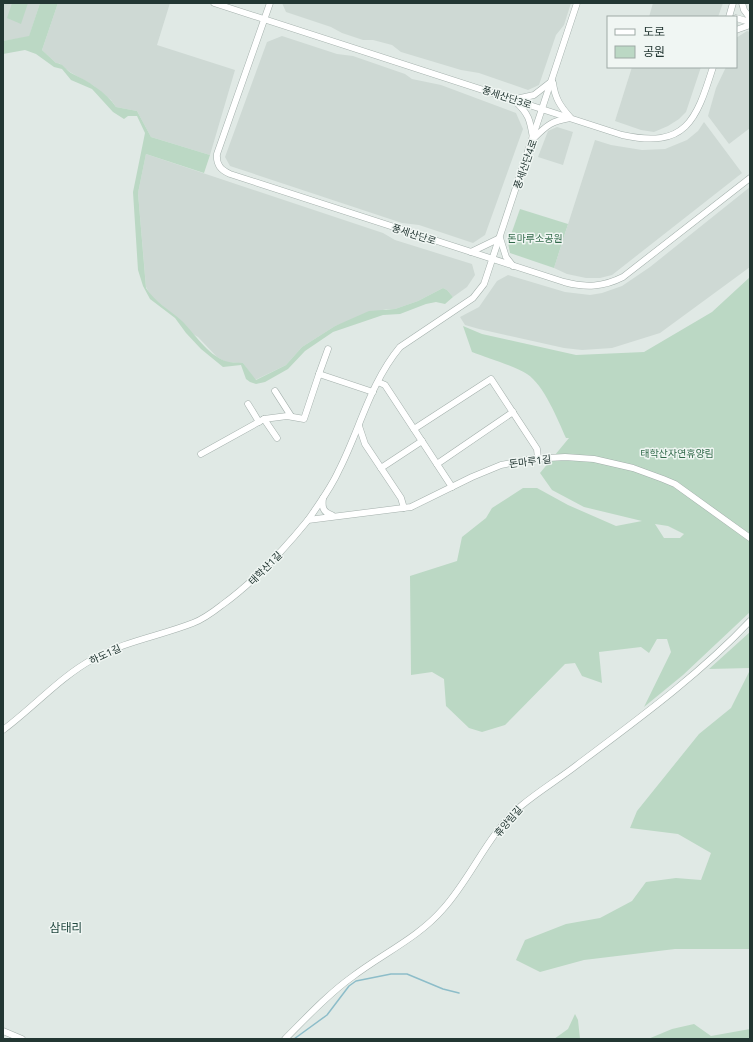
<svg xmlns="http://www.w3.org/2000/svg" width="753" height="1042" font-family="'Noto Sans','Noto Sans KR',sans-serif">
  <style>
    .built { fill: #ced9d4 }
    .green { fill: #bbd8c4; fill-rule: evenodd }
    .lines { fill: none; stroke-linecap: round; stroke-linejoin: round }
    .stream { stroke: #8dbdc9; stroke-width: 1.5 }
    .minor-casing { stroke: #a4b0ac; stroke-width: 7 }
    .minor { stroke: #fff; stroke-width: 6 }
    .labels { text-anchor: middle; stroke-width: 3; stroke-linejoin: round; paint-order: stroke }
    .street-label { font-size: 10px; fill: #233733; stroke: #f0f6f3 }
    .park-label { font-size: 10px; fill: #316a4a; stroke: #f0f6f3 }
    .quarter-label { font-size: 12px; fill: #21473f; stroke: #f0f6f3 }
  </style>
  <rect width="100%" height="100%" fill="#e0e9e5"/>
  <!-- built -->
  <g class="built">
    <path d="M3,3H40L29,37L3,41Z"/>
    <path d="M58,3H170L157,45L235,70L210,155L151,137L137,111L116,107L111,100L94,86L70,72L59,63H56L42,50Z"/>
    <path d="M282,3H571L564,25L556,35L539,85L528,90L479,73L461,70L401,52L392,45L373,40H363L342,33L331,27L286,12Z"/>
    <path d="M653,3H723L718,17H649Z"/>
    <path d="M747,31L750,32V128L729,144L708,116L716,88L726,67H736V38Z"/>
    <path d="M282,36L337,54L353,56L405,74L412,79L441,85L516,113L523,129L485,235L473,243L419,225L402,223L230,166L225,157L267,42Z"/>
    <path d="M632,67H701L686,112L679,119L668,126L654,132L641,130L615,121Z"/>
    <path d="M704,122L742,173L612,275L600,278H586L567,274L554,268L595,140L611,145L642,150L665,149L687,140L698,131Z"/>
    <path d="M557,127L573,132L563,165L538,157L548,131Z"/>
    <path d="M146,154L383,233L395,240L472,264L475,275L467,287L453,297L447,290L443,288L418,301L395,309H386L335,326L302,347L286,365L255,380L243,363L226,362L217,357L198,337L191,333L183,323L151,296L146,287L138,193Z"/>
    <path d="M750,187V267L660,333L612,348L582,350L564,348L479,329L465,325L460,317L479,307L497,281L508,275L565,292L590,295L602,293L622,286L650,267Z"/>
  </g>
  <!-- green -->
  <g class="green">
    <path d="M12,3H28L21,24L7,18Z"/>
    <path d="M40,3H58L42,50L56,63C63,63 66,70 71,73C88,81 106,92 116,107L137,111L151,137L210,155L204,173L146,154L138,193L146,288C155,302 170,310 182,321C195,334 207,354 225,361C230,363 237,362 243,363L256,380L286,365L302,347L335,326L369,311L395,309L418,301L443,288L447,290L453,297L445,304L436,302L426,304L400,314L383,315L333,332L305,351L288,369L265,382L256,384L250,382L246,379L241,365L223,367L201,349L186,333L175,318L150,299L143,286L138,270L133,192L145,133L137,116H128L124,119L113,112L92,89L71,80L62,69L54,67L36,54L25,50L3,54V41L29,36Z"/>
    <path d="M520,209L568,224L554,268L510,253L508,243Z"/>
    <path d="M750,277V612L683,675L644,707L671,652L667,639H657L649,653L641,647L599,652L602,683L582,676L575,663L565,664L505,725L482,732L469,728L446,706L444,679L432,672L411,675L410,576L457,561L462,537L486,518L492,508L523,488H537L568,505L616,526L642,521L584,507L552,490L540,473L569,438H566C558,420 544,385 527,374C515,366 487,358 472,352L463,326L482,334L576,355L644,352L712,312ZM655,524L668,526L684,534L680,538H664Z"/>
    <path d="M750,632V668L709,669Z"/>
    <path d="M750,670V949H675L584,960L540,972L516,960L525,940L566,924L600,918L632,901L646,882L676,878L701,880L711,853L678,834L630,828L637,811L699,734L731,708Z"/>
    <path d="M575,1014L578,1020L580,1039H554L568,1029Z"/>
    <path d="M694,1024L711,1036L750,1029V1039H648L672,1029Z"/>
  </g>
  <g class="lines">
    <!-- stream -->
    <path class="stream" d="M294,1039L327,1015L349,986L356,981L391,974H407L443,989L459,993"/>
    <defs>
      <g id="minor">
        <path d="M214,3L622,135C686,149 696,121 713,67"/>
        <path d="M270,3L217,154C216,165 221,170 230,174L564,282C586,288 603,287 623,277L750,178"/>
        <path d="M742,3L744,10L750,18"/>
        <path d="M729,17L733,3"/>
        <path d="M736,18L750,22"/>
        <path d="M736,30L750,25"/>
        <path d="M553,83C555,98 560,106 570,117"/>
        <path d="M516,99L534,95L552,81"/>
        <path d="M515,101C529,114 530,120 533,138"/>
        <path d="M534,138C547,125 552,121 570,118"/>
        <path d="M471,252L500,238L506,257L513,266"/>
        <path d="M319,374L328,349"/>
        <path d="M378,382L385,385L452,487"/>
        <path d="M275,391L291,416"/>
        <path d="M248,404L259,422"/>
        <path d="M264,419L277,438"/>
        <path d="M359,426L365,444L401,498L404,508"/>
        <path d="M414,429L491,379L537,449L538,459"/>
        <path d="M201,454L264,419L287,416L304,419L319,374L373,392"/>
        <path d="M437,464L513,412"/>
        <path d="M381,468L422,441"/>
        <path d="M323,498C322,506 322,512 332,515"/>
        <path d="M308,520C319,504 331,488 339,470C360,429 370,383 400,347L473,298L484,284L577,3"/>
        <path d="M3,730C34,707 60,677 93,659C125,641 160,636 193,623C204,619 213,612 222,605C255,581 282,552 308,520L411,507L472,477L501,465L532,459L565,457L594,459L633,468L663,479L675,484L750,538"/>
        <path d="M3,1031L22,1039"/>
        <path d="M285,1039C306,1018 327,995 352,977C382,954 418,938 443,909C472,877 488,833 521,806C539,791 559,779 577,765C637,720 699,675 750,621"/>
      </g>
    </defs>
    <!-- minor casing -->
    <use href="#minor" class="minor-casing"/>
    <!-- minor -->
    <use href="#minor" class="minor"/>
  </g>
  <g class="labels">
    <!-- street labels -->
    <g class="street-label">
      <text transform="translate(507 97) rotate(18)" y="4">풍세산단3로</text>
      <text transform="translate(525 164) rotate(-71)" y="4">풍세산단4로</text>
      <text transform="translate(414 234) rotate(18)" y="4">풍세산단로</text>
      <text transform="translate(530 461) rotate(-7)" y="4">돈마루1길</text>
      <text transform="translate(265 568) rotate(-45)" y="4">태학산1길</text>
      <text transform="translate(105 654) rotate(-25)" y="4">하도1길</text>
      <text transform="translate(508 821) rotate(-49)" y="4">휴양림길</text>
    </g>
    <!-- park labels -->
    <g class="park-label">
      <text x="535" y="242">돈마루소공원</text>
      <text x="677" y="457">태학산자연휴양림</text>
    </g>
    <!-- quarter labels -->
    <g class="quarter-label">
      <text x="66" y="932">삼태리</text>
    </g>
  </g>
  <!-- border -->
  <rect width="753" height="1042" fill="none" stroke="#233733" stroke-width="8"/>
  <!-- legend -->
  <rect x="607" y="16" width="130" height="52" fill="#f0f6f3" stroke="#9eaaa6"/>
  <rect x="615" y="29" width="20" height="6" fill="#ffffff" stroke="#9eaaa6"/>
  <text x="643" y="36" font-size="12" fill="#233733">도로</text>
  <rect x="615" y="46" width="20" height="12" fill="#bbd8c4" stroke="#9eaaa6"/>
  <text x="643" y="56" font-size="12" fill="#233733">공원</text>
</svg>
